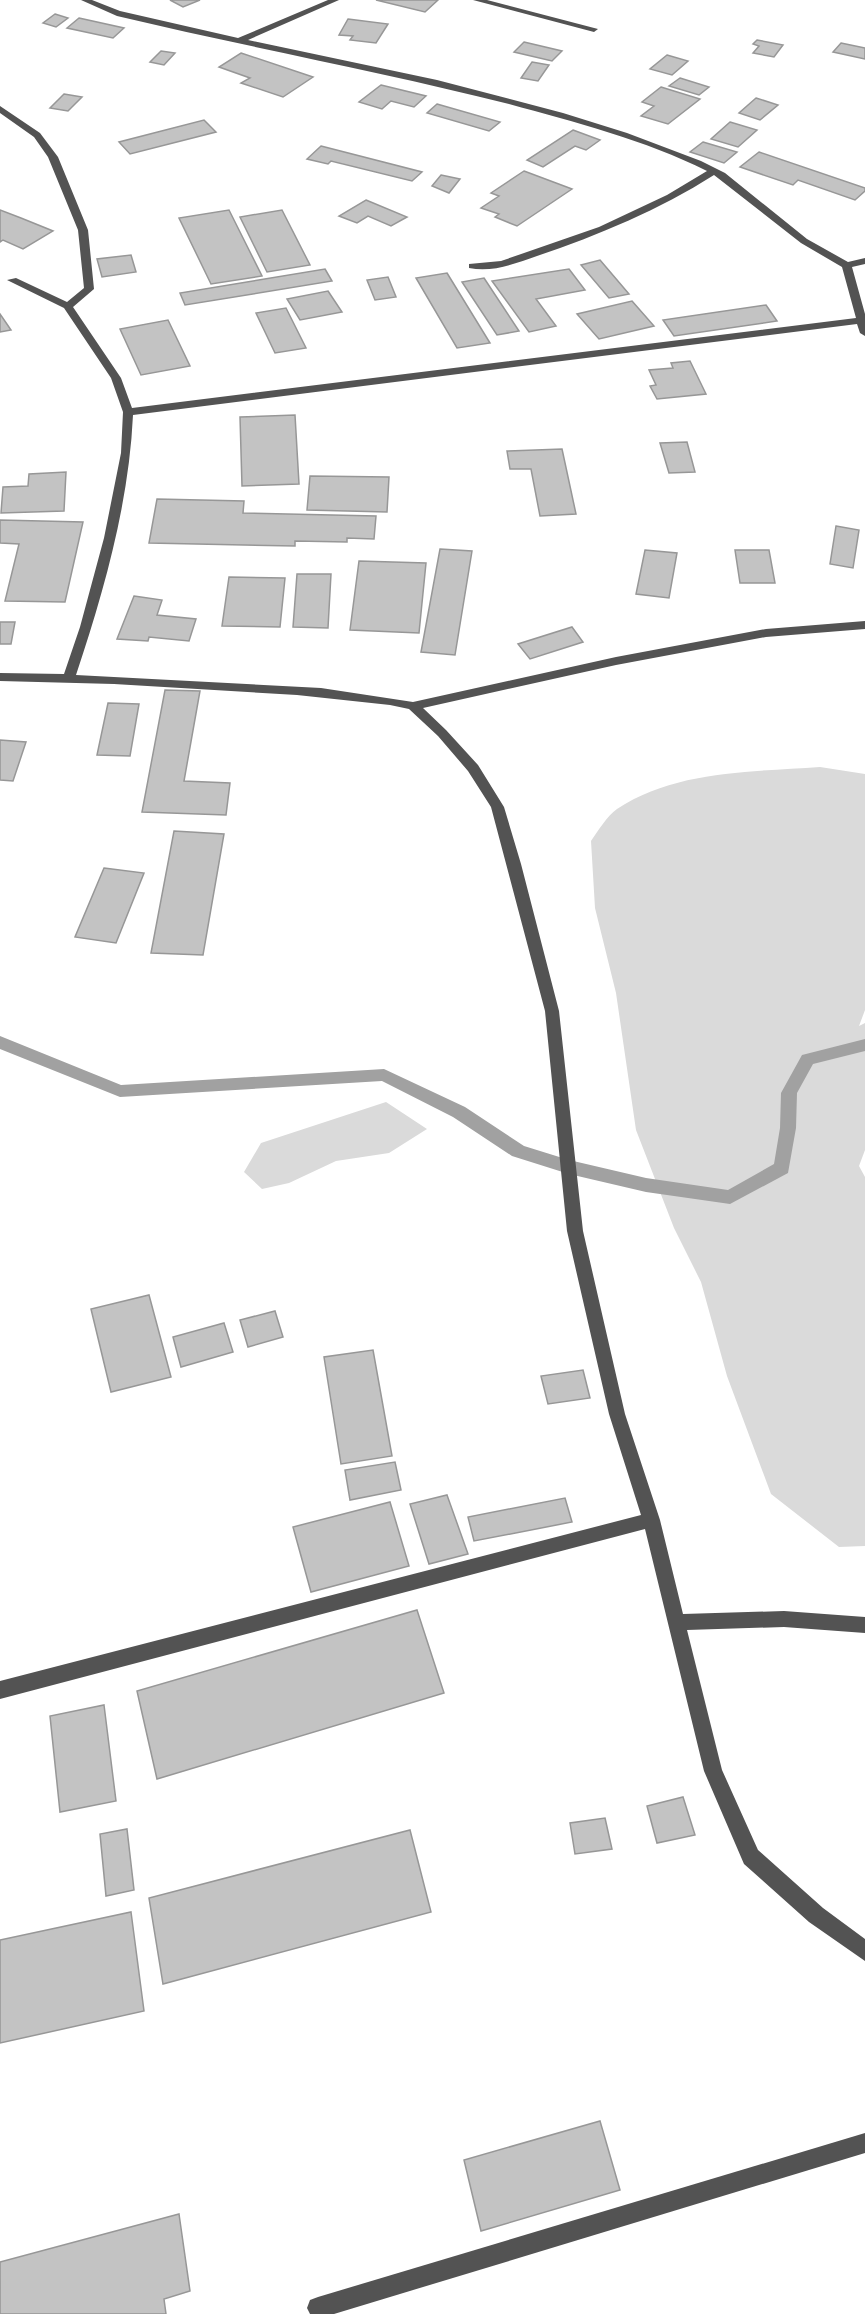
<svg xmlns="http://www.w3.org/2000/svg" width="865" height="2314" font-family="Rubik,sans-serif">
  <style>
    .green { fill: #dadada }
    .lines { fill: none; stroke-linecap: round; stroke-linejoin: round }
    .stream { fill: #a1a1a1; fill-rule: evenodd }
    .building { fill: #c3c3c3; stroke: #979797; stroke-width: 1.5 }
    .minor { fill: #535353; fill-rule: evenodd }
  </style>
  <rect width="100%" height="100%" fill="#fff"/>
  <!-- green -->
  <g class="green">
    <path d="M820,767L865,774V1010L859,1026L865,1023V1150L859,1166L865,1177V1546L839,1547L771,1494L727,1376L701,1282L674,1228L636,1130L616,993L595,908L591,841C598,831 607,816 617,809C676,770 752,772 820,767Z"/>
    <path d="M386,1102L427,1129L389,1153L336,1161L289,1183L262,1189L244,1172L261,1143Z"/>
  </g>
  <g class="lines">
    <!-- stream -->
    <path class="stream" d="M0,1036L121,1085L384,1069L465,1107L524,1146L569,1160L646,1178L728,1190L774,1164L780,1128L781,1093L802,1055L865,1039V1051L813,1064L797,1093L796,1128L788,1173L730,1204L646,1192L569,1174L512,1156L453,1117L382,1081L120,1097L0,1049Z"/>
  </g>
  <!-- building -->
  <g class="building">
    <path d="M170,0H200L183,7Z"/>
    <path d="M376,0H438L425,12Z"/>
    <path d="M55,14L68,18L56,27L43,23Z"/>
    <path d="M79,18L124,28L113,38L67,28Z"/>
    <path d="M348,19L388,24L376,43L350,40L353,36L339,35Z"/>
    <path d="M757,40L783,45L774,57L753,53L759,46L753,44Z"/>
    <path d="M524,42L562,51L552,61L514,52Z"/>
    <path d="M841,43L865,48V59L833,52Z"/>
    <path d="M161,51L175,53L164,65L150,62Z"/>
    <path d="M241,53L313,77L283,97L241,83L250,78L219,67Z"/>
    <path d="M667,55L688,61L672,75L650,69Z"/>
    <path d="M532,62L549,65L538,81L521,78Z"/>
    <path d="M680,78L709,87L699,95L669,86Z"/>
    <path d="M381,85L426,96L414,107L391,101L382,109L359,102Z"/>
    <path d="M661,87L700,99L668,124L641,116L654,106L642,102Z"/>
    <path d="M64,94L82,97L68,111L50,108Z"/>
    <path d="M756,98L778,105L760,120L739,113Z"/>
    <path d="M437,104L500,122L489,131L427,113Z"/>
    <path d="M204,120L216,132L130,154L119,142Z"/>
    <path d="M730,122L757,130L738,147L711,139Z"/>
    <path d="M573,130L600,140L586,150L575,146L543,167L527,160Z"/>
    <path d="M703,142L737,152L724,163L690,152Z"/>
    <path d="M321,146L422,172L412,181L331,161L328,164L307,159Z"/>
    <path d="M759,152L865,188V191L855,200L798,180L793,185L740,167Z"/>
    <path d="M524,171L572,189L517,226L495,217L499,214L481,208L499,196L491,193Z"/>
    <path d="M441,175L460,179L449,193L432,186Z"/>
    <path d="M366,200L407,217L391,226L368,216L357,223L339,216Z"/>
    <path d="M0,210L21,218L53,231L23,249L3,240L0,242Z"/>
    <path d="M229,210L262,276L211,284L179,218Z"/>
    <path d="M282,210L310,265L267,272L240,217Z"/>
    <path d="M131,255L136,272L102,277L97,259Z"/>
    <path d="M600,260L629,294L609,298L581,265Z"/>
    <path d="M325,269L332,281L185,305L180,293Z"/>
    <path d="M569,269L585,290L536,299L556,326L529,332L492,281Z"/>
    <path d="M447,273L490,343L457,348L416,278Z"/>
    <path d="M388,277L396,297L375,300L367,280Z"/>
    <path d="M484,278L519,331L497,335L462,282Z"/>
    <path d="M328,291L342,312L300,320L287,299Z"/>
    <path d="M632,301L654,326L599,339L577,314Z"/>
    <path d="M766,305L777,321L674,336L663,320Z"/>
    <path d="M286,308L306,348L275,353L256,313Z"/>
    <path d="M0,314L11,330L0,332Z"/>
    <path d="M168,320L190,366L141,375L120,329Z"/>
    <path d="M690,361L706,394L657,399L650,386L656,385L649,370L673,368L671,363Z"/>
    <path d="M295,415L299,484L242,486L240,417Z"/>
    <path d="M687,442L695,472L669,473L660,443Z"/>
    <path d="M562,449L576,514L540,516L531,469H510L507,451Z"/>
    <path d="M66,472L64,511L1,513L3,487L28,486L29,474Z"/>
    <path d="M310,476L389,477L387,512L307,510Z"/>
    <path d="M157,499L244,501L243,513L376,516L374,539L347,538V542L295,541V546L149,543Z"/>
    <path d="M0,520L83,522L65,602L5,601L19,544L0,543Z"/>
    <path d="M836,526L859,530L853,568L830,564Z"/>
    <path d="M440,549L472,551L455,655L421,652Z"/>
    <path d="M645,550L677,553L669,598L636,594Z"/>
    <path d="M735,550H769L775,583H740Z"/>
    <path d="M359,561L426,563L419,633L350,630Z"/>
    <path d="M297,574H331L328,628L293,627Z"/>
    <path d="M229,577L285,578L280,627L222,626Z"/>
    <path d="M134,596L162,600L157,615L196,619L189,641L149,637L148,641L117,639Z"/>
    <path d="M0,622H15L11,644H0Z"/>
    <path d="M572,627L583,642L530,659L518,644Z"/>
    <path d="M165,690L200,691L184,781L230,783L226,815L142,812Z"/>
    <path d="M108,703L139,704L130,756L97,755Z"/>
    <path d="M0,740L26,742L13,781L0,780Z"/>
    <path d="M174,831L224,834L203,955L151,953Z"/>
    <path d="M104,868L144,873L116,943L75,937Z"/>
    <path d="M149,1295L171,1377L111,1392L91,1309Z"/>
    <path d="M275,1311L283,1337L248,1347L240,1320Z"/>
    <path d="M224,1323L233,1352L181,1367L173,1337Z"/>
    <path d="M373,1350L392,1456L341,1464L324,1357Z"/>
    <path d="M583,1370L590,1398L548,1404L541,1376Z"/>
    <path d="M395,1462L401,1490L350,1500L345,1470Z"/>
    <path d="M447,1495L468,1554L429,1564L410,1504Z"/>
    <path d="M565,1498L572,1522L474,1541L468,1517Z"/>
    <path d="M390,1502L409,1566L311,1592L293,1527Z"/>
    <path d="M417,1610L444,1693L157,1779L137,1691Z"/>
    <path d="M104,1705L116,1801L60,1812L50,1716Z"/>
    <path d="M683,1797L695,1835L657,1843L647,1806Z"/>
    <path d="M605,1818L612,1849L575,1854L570,1823Z"/>
    <path d="M127,1829L134,1890L106,1896L100,1834Z"/>
    <path d="M410,1830L431,1912L163,1984L149,1898Z"/>
    <path d="M131,1912L144,2011L0,2043V1940Z"/>
    <path d="M600,2121L620,2190L481,2231L464,2160Z"/>
    <path d="M179,2214L190,2291L164,2299L166,2314H0V2262Z"/>
  </g>
  <g class="lines">
    <!-- minor -->
    <g class="minor">
      <path d="M81,0H92L120,11L238,38L328,0H339L248,40L437,80L563,113L627,133L701,161L725,173L807,239L848,262L865,258V264L852,267L865,314V336L860,333L857,324L133,415C129,503 104,591 76,675L321,688L413,702L616,657L766,629L865,621V629L766,637L616,665L423,708L446,730L478,765L504,807L521,864L559,1011L583,1231L625,1414L660,1520L683,1614L784,1611L865,1617V1633L784,1627L687,1630L722,1770L758,1850L823,1908L865,1939V1961L809,1922L744,1864L704,1771L645,1529L0,1699V1681L641,1515L609,1414L567,1231L545,1011L491,807L468,771L438,736L409,709L390,705L297,695L114,684L0,681V673L64,674L80,627L104,538L121,453L123,412L111,378L64,308L7,280L16,278L67,302L84,288L78,230L48,157L34,137L0,113V106L40,133L58,157L88,230L94,289L73,307L121,378L132,408L856,318L842,267L801,243L714,175C659,210 599,235 537,256C516,263 493,273 469,268V264L501,261L599,227L667,195L707,171C645,140 575,122 509,104C379,71 247,47 117,16Z"/>
      <path d="M473,0H487L598,29L594,32Z"/>
      <path d="M865,2133V2153L334,2314H310L307,2308L310,2300L318,2297Z"/>
    </g>
  </g>
</svg>
